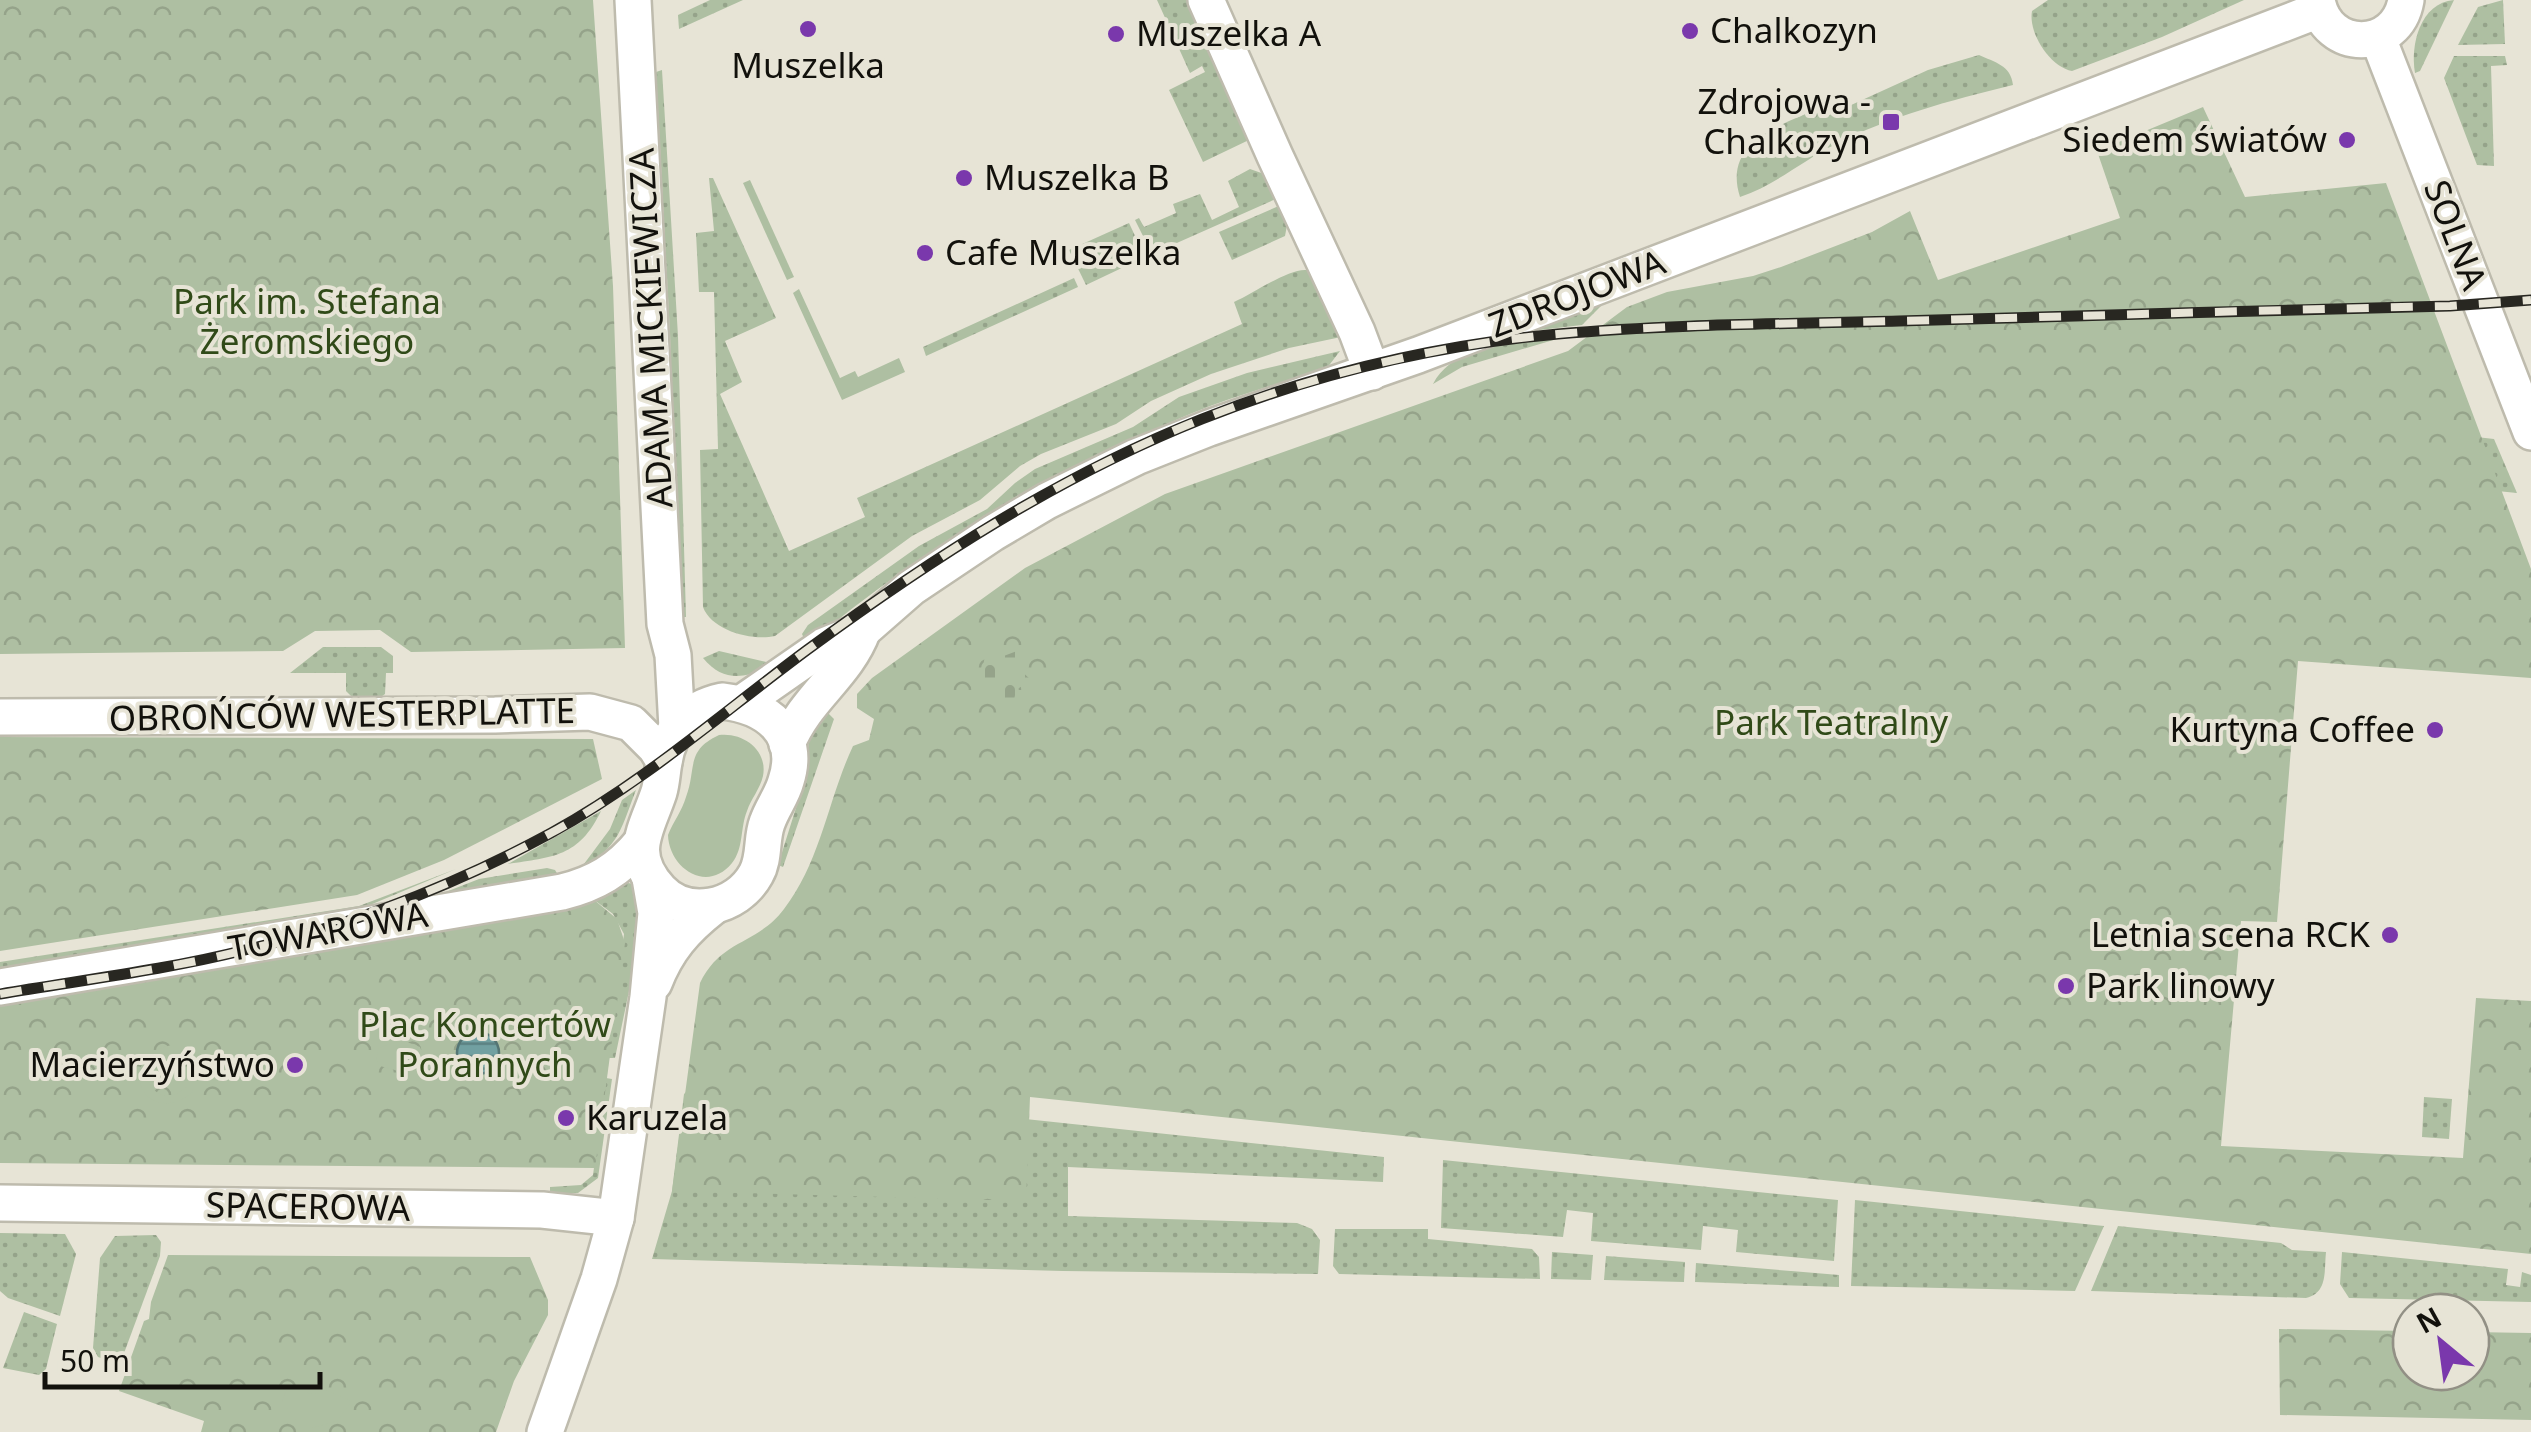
<svg xmlns="http://www.w3.org/2000/svg" width="2531" height="1432" font-family="'Noto Sans',sans-serif">
  <style>
    .grass { fill: url(#grass-dots) }
    .forest { fill: url(#forest-crowns) }
    .cemetery { fill: url(#cemetery-stones) }
    .garden { fill: #aebfa2 }
    .water { fill: url(#water-rules); stroke: #547574; stroke-width: 2.5 }
    .lines { fill: none; stroke-linecap: round; stroke-linejoin: round }
    .minor-casing { stroke: #bebbad; stroke-width: 40 }
    .minor { stroke: #fff; stroke-width: 35 }
    .rail-casing { stroke: #282721; stroke-width: 11 }
    .rail { stroke: #e7e4d6; stroke-width: 8; stroke-dasharray: 22; stroke-linecap: butt }
    .poi-dot { fill: #7a38ac; stroke: #e7e4d6; stroke-width: 4 }
    .labels { text-anchor: middle; stroke-width: 8; stroke-linejoin: round; paint-order: stroke }
    .poi-label { font-size: 35px; fill: #12110c; stroke: #e7e4d6; text-anchor: start }
    .street-label { font-size: 35px; fill: #12110c; stroke: #e7e4d6 }
    .park-label { font-size: 35px; fill: #304a18; stroke: #e7e4d6 }
  </style>
  <defs>
    <pattern id="grass-dots" width="8" height="8" patternUnits="userSpaceOnUse" patternTransform="scale(2.5)"><rect width="8" height="8" fill="#aebfa2"/><path d="M2 2h.1M6 6h.1" fill="none" stroke="#95a38a" stroke-width="1.8" stroke-linecap="round"/></pattern>
    <pattern id="forest-crowns" width="20" height="18" patternUnits="userSpaceOnUse" patternTransform="scale(2.5)"><rect width="20" height="18" fill="#aebfa2"/><path d="M2 6a3 3 0 1 1 6 0M12 15a3 3 0 1 1 6 0" fill="none" stroke="#95a38a"/></pattern>
    <pattern id="cemetery-stones" width="16" height="16" patternUnits="userSpaceOnUse" patternTransform="scale(2.5)"><rect width="16" height="16" fill="#aebfa2"/><path d="M2 7V4a2 2 0 0 1 4 0v3zM10 15v-3a2 2 0 0 1 4 0v3z" fill="#95a38a"/></pattern>
    <pattern id="water-rules" width="6" height="5" patternUnits="userSpaceOnUse" patternTransform="scale(2.5)"><rect width="6" height="5" fill="#71a0a1"/><path d="M0 2.5h6" fill="none" stroke="#5b8182"/></pattern>
  </defs>
  <rect width="100%" height="100%" fill="#e7e4d6"/>
  <!-- grass -->
  <g class="grass">
    <path d="M710,0H743L679,29L678,15Z"/>
    <path d="M1157,0H1189L1251,139L1203,162L1169,90L1205,72L1202,66L1190,73Z"/>
    <path d="M2048,0H2244L2162,37L2072,71C2050,67 2028,33 2032,11Z"/>
    <path d="M2454,0L2420,71L2415,73C2410,45 2420,3 2454,0Z"/>
    <path d="M2503,0L2505,44L2458,45L2478,7Z"/>
    <path d="M1979,55C1994,62 2011,65 2013,85C1948,101 1891,116 1834,145C1801,162 1775,185 1740,197C1722,141 1782,125 1822,107L1827,116L1928,70Z"/>
    <path d="M2454,56H2505L2507,65L2491,66L2494,166L2477,165L2444,78Z"/>
    <path d="M662,70L678,336L686,617H684L677,575L670,334L656,72Z"/>
    <path d="M1250,169L1267,175L1278,198L1152,254L1135,220L1139,218L1144,227L1176,213L1173,204L1200,194L1212,220L1239,207L1228,181Z"/>
    <path d="M709,178H713L776,318L725,341L742,382L720,394L789,551L865,517L857,498L1242,324L1234,302C1254,293 1289,268 1307,270L1311,274L1341,337L1289,348L1211,374L1151,401L1116,424L1041,454L1020,466L980,500L912,536L775,636C752,641 712,631 703,607L700,450L718,449L714,292H699L696,233L714,231Z"/>
    <path d="M1281,205L1288,220L1285,236L1232,260L1219,232Z"/>
    <path d="M1129,223L1145,257L1086,285L1069,250Z"/>
    <path d="M1074,278L1078,287L926,356L923,347Z"/>
    <path d="M1603,304L1582,325L1531,331Z"/>
    <path d="M1560,338L1462,367L1433,384C1455,342 1518,344 1560,338Z"/>
    <path d="M1340,351L1327,368C1281,383 1234,396 1190,414C1052,471 921,549 807,645L802,634L808,625L919,546L987,509L1015,483L1035,469L1133,427L1179,397L1247,373Z"/>
    <path d="M2450,434L2494,439L2517,493L2448,486Z"/>
    <path d="M323,647H381L393,656V673H386L385,694L378,699H354L346,691V673H290Z"/>
    <path d="M719,651L775,664C749,677 725,685 703,658Z"/>
    <path d="M824,709L834,719L783,867L778,865L807,773L809,733Z"/>
    <path d="M636,790C621,828 620,847 581,868L610,829L622,800Z"/>
    <path d="M601,811C579,857 553,857 508,864Z"/>
    <path d="M547,868L555,870L560,878L420,902L479,879Z"/>
    <path d="M456,869L346,915L0,973V962L359,906Z"/>
    <path d="M622,882L634,884L642,929L615,1058H608L624,934L613,914L593,899Z"/>
    <path d="M606,1078L612,1079L598,1178L578,1193L550,1194V1187L581,1185L593,1175Z"/>
    <path d="M694,1084L1384,1157L1383,1182L1068,1167V1216L1297,1223L1312,1229L1320,1240L1318,1274L1063,1271L652,1259L672,1191L684,1094Z"/>
    <path d="M2424,1097L2452,1099L2449,1139L2422,1137Z"/>
    <path d="M1443,1160L1838,1200L1834,1261L1736,1252L1738,1230L1703,1226L1701,1250L1591,1241L1593,1213L1567,1210L1563,1237L1441,1228Z"/>
    <path d="M1855,1200L2104,1226L2075,1291L1851,1286Z"/>
    <path d="M2118,1226L2281,1243L2292,1250L2326,1252C2324,1271 2328,1293 2306,1298L2091,1291Z"/>
    <path d="M1335,1229H1428V1239L1532,1249L1539,1257L1540,1279L1339,1274L1333,1266Z"/>
    <path d="M0,1233L65,1234L76,1254L60,1316L8,1298L0,1291Z"/>
    <path d="M156,1235L161,1242L160,1256L120,1364L98,1357L93,1348L100,1258L115,1236Z"/>
    <path d="M1552,1252L1593,1255L1591,1280L1551,1279Z"/>
    <path d="M2342,1252L2508,1269L2506,1285L2520,1287L2522,1272L2531,1275V1302L2349,1298L2340,1284Z"/>
    <path d="M1606,1256L1685,1262L1684,1282L1604,1280Z"/>
    <path d="M1696,1263L1839,1275V1287L1695,1282Z"/>
    <path d="M24,1312L57,1324L46,1369L39,1375L3,1368Z"/>
  </g>
  <!-- forest -->
  <g class="forest">
    <path d="M0,0H593L613,286L625,648L411,652L380,630L315,631L283,651L0,654Z"/>
    <path d="M2203,107L2245,197L2386,183L2531,569V678L2298,661L2277,922L2241,921L2221,1146L2463,1158L2476,998L2531,1001V1254L1030,1097L1026,1201L672,1191L700,983C721,939 757,945 784,909C821,861 828,799 853,746L869,740L874,719L857,708V694L872,678L1025,568L1165,494L1568,351L1627,307L1667,292L1753,276L1781,267L1872,232L1910,211L1938,280L2120,218L2097,151Z"/>
    <path d="M0,737L593,739L602,779L444,860L357,895L0,951Z"/>
    <path d="M593,899L617,919L625,943L595,1168L0,1163V1002Z"/>
    <path d="M168,1255L530,1257L548,1300V1315L514,1381L496,1432H201L204,1421L119,1391L144,1321L149,1319L151,1302Z"/>
    <path d="M2279,1329L2411,1331V1372H2471V1332L2531,1333V1420L2280,1415Z"/>
  </g>
  <!-- cemetery -->
  <path class="cemetery" d="M986,649L1001,657L1017,651L1018,668L1031,680L1016,690L1013,705L997,697L981,702V685L968,674L983,667Z"/>
  <!-- garden -->
  <g class="garden">
    <path d="M750,180L794,277L787,280L743,183Z"/>
    <path d="M799,289L840,378L855,371L858,377L899,358L905,372L842,400L793,293Z"/>
    <path d="M719,735C743,732 768,750 763,776C760,789 751,799 747,811C740,828 744,848 732,863C707,894 669,868 668,835C673,822 682,811 686,797C697,768 685,751 719,735Z"/>
    <path d="M402,1040L420,1047L424,1057L421,1064L402,1072L380,1066L376,1059L379,1048Z"/>
    <path d="M171,1045L189,1054L184,1059L171,1053C153,1055 146,1065 148,1082C158,1099 173,1100 186,1087L194,1091C160,1122 121,1088 149,1052Z"/>
    <path d="M288,1386H302L308,1393L319,1394L324,1389L352,1401L337,1421L312,1428L296,1420L282,1401Z"/>
  </g>
  <!-- water -->
  <circle class="water" cx="478" cy="1053" r="21"/>
  <g class="lines">
    <defs>
      <g id="minor">
        <path d="M633,0L665,624L673,655L677,728"/>
        <path d="M1206,0L1275,156L1357,332L1372,372"/>
        <path d="M2317,0C2326,53 2397,53 2406,0"/>
        <path d="M2378,38L2531,432"/>
        <path d="M722,701C766,706 802,732 786,781C782,796 772,808 767,823C761,839 765,858 756,874C737,909 687,919 660,890C626,853 647,829 659,792C662,782 662,772 664,762C669,729 690,708 722,701Z"/>
        <path d="M742,703L824,646L863,630L911,588L993,533L1047,501L1136,457L1209,428L1418,355L2319,10"/>
        <path d="M0,717L495,715L590,712L631,723L656,748L664,761"/>
        <path d="M787,744C806,697 846,676 863,630"/>
        <path d="M654,983C667,949 685,929 713,907"/>
        <path d="M0,987L562,892C595,884 619,870 641,843"/>
        <path d="M0,1203L542,1210L616,1218"/>
        <path d="M545,1432L599,1279L616,1218L648,997L656,913L650,878"/>
      </g>
    </defs>
    <!-- minor casing -->
    <use href="#minor" class="minor-casing"/>
    <!-- minor -->
    <use href="#minor" class="minor"/>
    <defs>
      <path id="rail" d="M0,994C82,980 165,970 245,950C352,925 455,885 551,833C644,782 722,713 807,650C931,559 1059,476 1202,419C1315,374 1437,345 1558,334C1671,324 1786,324 1899,321C2083,316 2266,310 2450,306L2531,300"/>
    </defs>
    <!-- rail casing -->
    <use href="#rail" class="rail-casing"/>
    <!-- rail -->
    <use href="#rail" class="rail"/>
  </g>
  <!-- markers -->
  <g class="poi-dot">
    <circle cx="808" cy="29" r="10"/>
    <circle cx="1690" cy="31" r="10"/>
    <circle cx="1116" cy="34" r="10"/>
    <rect x="1881" y="112" width="20" height="20" rx="5"/>
    <circle cx="2347" cy="140" r="10"/>
    <circle cx="964" cy="178" r="10"/>
    <circle cx="925" cy="253" r="10"/>
    <circle cx="2435" cy="730" r="10"/>
    <circle cx="2390" cy="935" r="10"/>
    <circle cx="2066" cy="986" r="10"/>
    <circle cx="295" cy="1065" r="10"/>
    <circle cx="566" cy="1118" r="10"/>
  </g>
  <g class="labels">
    <!-- poi labels -->
    <g class="poi-label">
      <text x="1710" y="43">Chalkozyn</text>
      <text x="1136" y="46">Muszelka A</text>
      <text x="808" y="78" text-anchor="middle">Muszelka</text>
      <text x="1871" y="114" text-anchor="end">Zdrojowa -<tspan x="1871" dy="40">Chalkozyn</tspan></text>
      <text x="2327" y="152" text-anchor="end">Siedem światów</text>
      <text x="984" y="190">Muszelka B</text>
      <text x="945" y="265">Cafe Muszelka</text>
      <text x="2415" y="742" text-anchor="end">Kurtyna Coffee</text>
      <text x="2370" y="947" text-anchor="end">Letnia scena RCK</text>
      <text x="2086" y="998">Park linowy</text>
      <text x="275" y="1077" text-anchor="end">Macierzyństwo</text>
      <text x="586" y="1130">Karuzela</text>
    </g>
    <!-- street labels -->
    <g class="street-label">
      <text transform="translate(2455 235) rotate(69)" y="12">SOLNA</text>
      <text transform="translate(1577 294) rotate(-21)" y="12">ZDROJOWA</text>
      <text transform="translate(651 328) rotate(-93)" y="12">ADAMA MICKIEWICZA</text>
      <text transform="translate(342 715) rotate(-1)" y="12">OBROŃCÓW WESTERPLATTE</text>
      <text transform="translate(328 932) rotate(-10)" y="12">TOWAROWA</text>
      <text transform="translate(308 1207) rotate(1)" y="12">SPACEROWA</text>
    </g>
    <!-- park labels -->
    <g class="park-label">
      <text x="307" y="314">Park im. Stefana<tspan x="307" dy="40">Żeromskiego</tspan></text>
      <text x="1831" y="735">Park Teatralny</text>
      <text x="485" y="1037">Plac Koncertów<tspan x="485" dy="40">Porannych</tspan></text>
    </g>
  </g>
  <!-- north arrow -->
  <g transform="translate(2441 1342) rotate(331)"><circle r="48" fill="#e7e4d6" stroke="#929085" stroke-width="2.5"/>
  <path d="M0-8L18 38L0 25L-18 38Z" fill="#7a38ac"/>
  <text y="-15" font-size="28" font-weight="bold" text-anchor="middle" fill="#12110c">N</text>
  </g>
  <!-- scale -->
  <path d="M45 1372v15h275v-15" fill="none" stroke="#12110c" stroke-width="5"/>
  <text x="60" y="1372" font-size="30" fill="#12110c" stroke="#e7e4d6" stroke-width="8" paint-order="stroke">50 m</text>
</svg>
